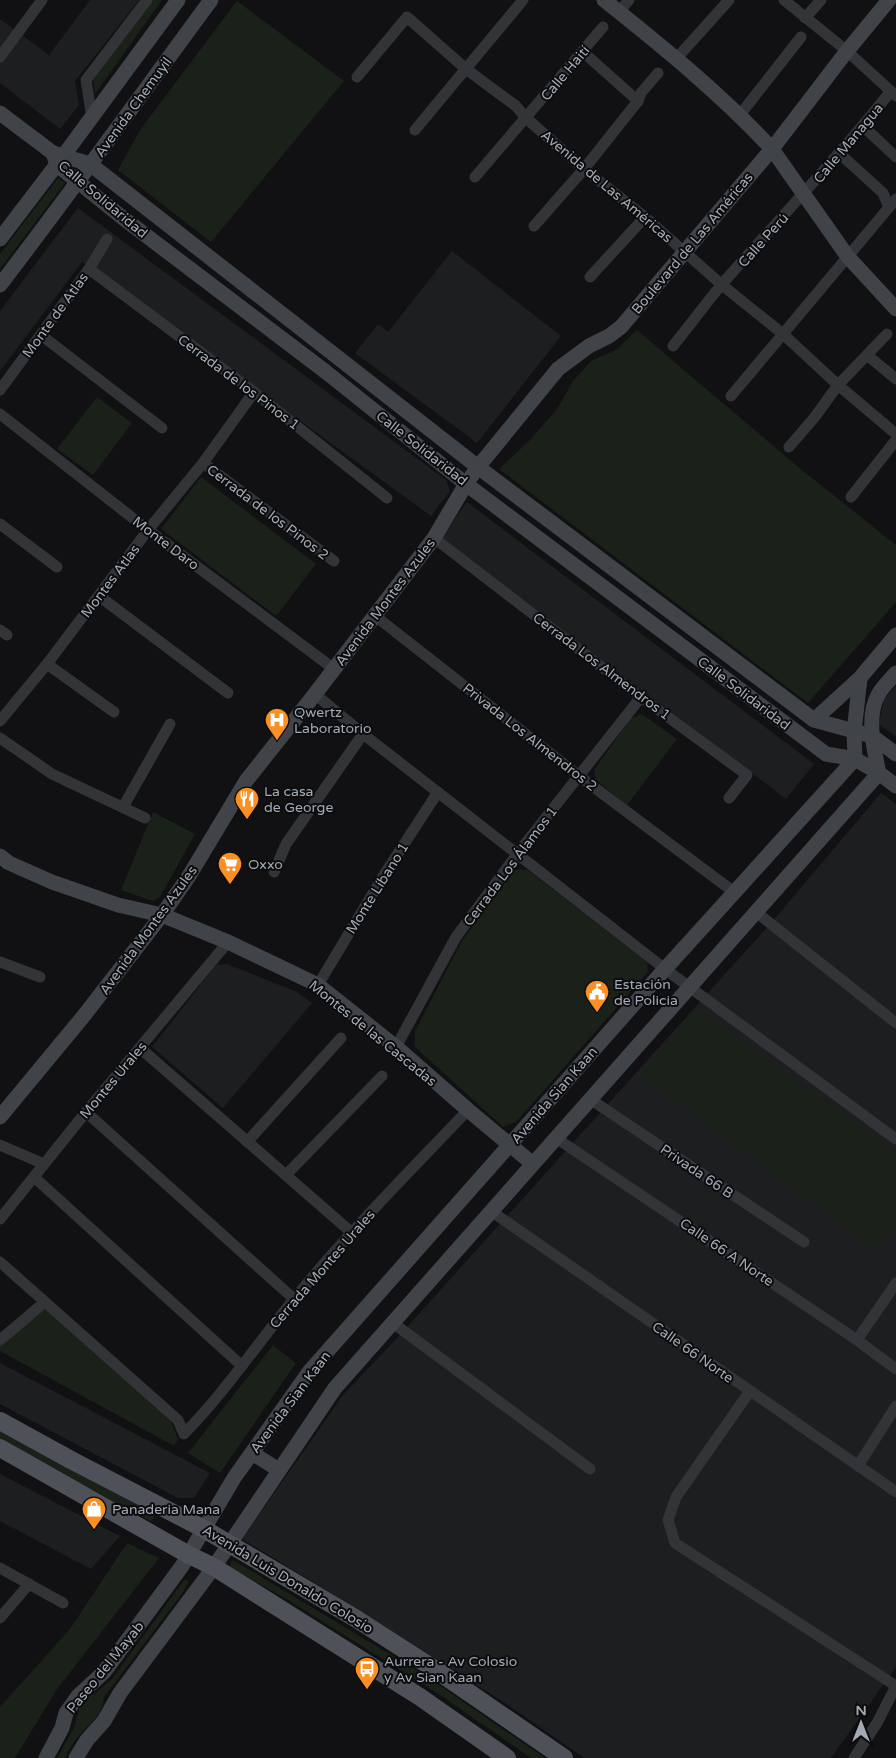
<svg xmlns="http://www.w3.org/2000/svg" width="896" height="1758" font-family="'Varela Round',sans-serif">
  <style>
    .built { fill: #1d1e20 }
    .green { fill: #192119 }
    .lines { fill: none; stroke-linecap: round; stroke-linejoin: round }
    .street { stroke: #323438; stroke-width: 11 }
    .secondary { stroke: #404348; stroke-width: 15 }
    .primary { stroke: #4e5157; stroke-width: 18 }
    .labels { text-anchor: middle; stroke-width: 4; stroke-linejoin: round; paint-order: stroke }
    .street-label { font-size: 14px; fill: #a2aab4; stroke: #0c0c0e }
    .poi-label { font-size: 14px; fill: #a2aab4; stroke: #0c0c0e; text-anchor: start }
  </style>
  <rect width="100%" height="100%" fill="#111113"/>
  <!-- built -->
  <g class="built">
    <path d="M90,0H139L75,81L79,105L60,129L0,83V19L49,55Z"/>
    <path d="M78,208L446,480L450,491L431,516L82,262L0,371V311Z"/>
    <path d="M452,251L561,336L477,443L355,353L378,324L388,332Z"/>
    <path d="M467,502L814,764L786,799L441,538Z"/>
    <path d="M896,686V737L879,724L884,699Z"/>
    <path d="M881,793L896,804V1667L831,1758H584L508,1705L367,1615L242,1539L343,1395L398,1337L771,923Z"/>
    <path d="M227,964L297,992L312,1003L223,1108L152,1047L216,965Z"/>
    <path d="M0,1363L210,1473L194,1498H178L0,1404Z"/>
    <path d="M0,1474L120,1536L91,1569L0,1521Z"/>
  </g>
  <!-- green -->
  <g class="green">
    <path d="M153,0H162L95,94L93,79Z"/>
    <path d="M237,1L344,81L211,242L118,170L140,130Z"/>
    <path d="M58,178L65,183L0,269V254Z"/>
    <path d="M637,330L797,466L896,545V602L808,703L499,469L530,440L557,409L573,381L591,361L616,350Z"/>
    <path d="M97,397L132,423L93,475L57,449Z"/>
    <path d="M201,477L316,564L276,616L161,529Z"/>
    <path d="M642,714L677,739L627,805L596,780L594,770L631,718Z"/>
    <path d="M153,812L195,834L160,897L153,901L121,890Z"/>
    <path d="M520,869L528,870L647,962L648,972L516,1122L503,1127L415,1047V1031L462,941L513,871Z"/>
    <path d="M695,1008L896,1153V1223L875,1249L642,1075Z"/>
    <path d="M47,1308L169,1416L178,1439L174,1446L0,1351V1344Z"/>
    <path d="M273,1345L296,1363L220,1473L188,1453Z"/>
    <path d="M0,1430L90,1480L154,1513V1518L150,1521L0,1440Z"/>
    <path d="M127,1543L159,1558L57,1689L15,1758H0V1707L70,1629Z"/>
    <path d="M233,1560L426,1676L545,1758H531L437,1693L288,1600L231,1568L230,1563Z"/>
    <path d="M184,1580L189,1581L184,1591L104,1697C101,1719 90,1722 78,1737C72,1743 69,1751 65,1758H57L74,1728L80,1706L88,1697L96,1693L112,1679Z"/>
  </g>
  <g class="lines">
    <!-- street -->
    <g class="street">
      <path d="M784,0L847,51L896,96"/>
      <path d="M619,12L629,0"/>
      <path d="M805,18L821,0"/>
      <path d="M583,52L638,101"/>
      <path d="M0,57L42,0"/>
      <path d="M676,59L729,0"/>
      <path d="M357,77L407,17L466,69L516,106L526,118L584,169L645,217L722,285L783,334L838,385L896,434"/>
      <path d="M739,116L801,37"/>
      <path d="M92,118L86,80L147,0"/>
      <path d="M863,126L896,157"/>
      <path d="M415,130L523,0"/>
      <path d="M839,153L883,193L889,207"/>
      <path d="M475,177L603,27"/>
      <path d="M534,226L584,169L638,101L641,93L658,73"/>
      <path d="M89,269L254,392L387,498"/>
      <path d="M590,277L645,217"/>
      <path d="M41,335L162,428"/>
      <path d="M673,346C690,325 706,303 723,283C779,219 838,158 891,91"/>
      <path d="M867,355L896,379"/>
      <path d="M0,390L89,269L107,239"/>
      <path d="M731,396L896,199"/>
      <path d="M0,414L148,530L334,669"/>
      <path d="M789,447L814,418L838,385L887,334"/>
      <path d="M203,463L334,561"/>
      <path d="M851,497L896,440"/>
      <path d="M0,524L57,567"/>
      <path d="M434,538L641,697L747,775L729,798"/>
      <path d="M99,596L228,693"/>
      <path d="M374,615L579,776L734,892"/>
      <path d="M0,630L7,635"/>
      <path d="M47,664L114,712"/>
      <path d="M315,694L363,734L665,969L896,1139"/>
      <path d="M0,721L47,664L148,530L203,463L254,392"/>
      <path d="M0,738L52,774L145,818"/>
      <path d="M123,807L170,724"/>
      <path d="M274,872L286,844L363,734"/>
      <path d="M756,912L896,1023"/>
      <path d="M0,962L40,977"/>
      <path d="M318,985L382,878L438,792"/>
      <path d="M396,1047L456,937L518,853L641,697"/>
      <path d="M140,1048L351,1232"/>
      <path d="M590,1099L804,1242"/>
      <path d="M86,1112L294,1299"/>
      <path d="M556,1138L857,1340L896,1369"/>
      <path d="M247,1142L341,1038"/>
      <path d="M0,1145L44,1164"/>
      <path d="M286,1175L382,1076"/>
      <path d="M34,1177L242,1366"/>
      <path d="M491,1211L896,1492"/>
      <path d="M0,1219L86,1112L228,942"/>
      <path d="M0,1262L178,1420L184,1434C225,1392 257,1344 295,1298C349,1232 409,1172 468,1110"/>
      <path d="M393,1323L590,1469"/>
      <path d="M0,1340L45,1302"/>
      <path d="M857,1340L896,1283"/>
      <path d="M750,1391L676,1497L668,1520L675,1543L896,1686"/>
      <path d="M858,1466L896,1406"/>
      <path d="M0,1568L63,1603"/>
      <path d="M0,1618L29,1584"/>
      <path d="M854,1758L877,1723L896,1686"/>
    </g>
    <!-- secondary -->
    <g class="secondary">
      <path d="M604,0C663,47 721,94 772,149L848,257L896,309"/>
      <path d="M0,113L53,153L90,164L478,467L814,720L872,736L896,754"/>
      <path d="M53,153L57,165L123,218L326,372L466,484L826,754L855,759L879,773L896,786"/>
      <path d="M0,239L64,155L178,0"/>
      <path d="M0,285C72,191 141,95 211,0"/>
      <path d="M814,720L860,678L896,635"/>
      <path d="M0,856L9,863L52,882L118,905L162,915L228,942L318,985L396,1047L468,1110L533,1164"/>
      <path d="M0,1117L82,1018L162,915L189,876L246,781L315,694L434,538L466,484L478,467L558,369L589,346L609,336L621,327L772,149L847,51L889,0"/>
      <path d="M252,1453L279,1470"/>
      <path d="M46,1758L62,1728L66,1713L78,1696L104,1672L182,1566L234,1478L309,1372L665,969L855,759L854,732L860,678"/>
      <path d="M76,1758L87,1740L104,1721L120,1693L214,1567L335,1388L879,773C874,750 866,717 878,695C882,687 890,680 896,673"/>
    </g>
    <!-- primary -->
    <g class="primary">
      <path d="M0,1421L71,1460L204,1529L355,1618L439,1672L564,1758"/>
      <path d="M0,1448L189,1555L214,1567L420,1697L507,1758"/>
    </g>
  </g>
  <!-- icons -->
  <defs>
    <symbol id="hospital-pin" viewBox="-11 -11 22 30"><path d="M0 17L-7.5 6A9.5 9.5 0 1 1 7.5 6Z" fill="#fa8f22" stroke="#0c0c0e"/><path d="M-5-5h3v3.5h4V-5h3V5h-3V1.5h-4V5h-3Z" fill="#fff"/></symbol>
    <symbol id="restaurant-pin" viewBox="-11 -11 22 30"><path d="M0 17L-7.5 6A9.5 9.5 0 1 1 7.5 6Z" fill="#fa8f22" stroke="#0c0c0e"/><path d="M-5-6h1v4h1v-4h1v4h1v-4h1v5L-1.5 .5V6h-2V.5L-5-1ZM5-6V6H3V1.5H1.5Q1.5-4 5-6Z" fill="#fff"/></symbol>
    <symbol id="supermarket-pin" viewBox="-11 -11 22 30"><path d="M0 17L-7.5 6A9.5 9.5 0 1 1 7.5 6Z" fill="#fa8f22" stroke="#0c0c0e"/><path d="M-6-5.5h2.5l.6 2H6L4.5 2H-2.5L-4.4-4H-6ZM-1.5 3.2a1.3 1.3 0 1 0 .1 0ZM3 3.2a1.3 1.3 0 1 0 .1 0Z" fill="#fff"/></symbol>
    <symbol id="civic-pin" viewBox="-11 -11 22 30"><path d="M0 17L-7.5 6A9.5 9.5 0 1 1 7.5 6Z" fill="#fa8f22" stroke="#0c0c0e"/><path d="M-.6-6.5H3V-4.5H.6V-3L4-1V1h2V6H-6V1h2V-1L-.6-3ZM-1.2 2.5V6h2.4V2.5Z" fill="#fff"/></symbol>
    <symbol id="shop-pin" viewBox="-11 -11 22 30"><path d="M0 17L-7.5 6A9.5 9.5 0 1 1 7.5 6Z" fill="#fa8f22" stroke="#0c0c0e"/><path d="M-5-2.5h2.3a2.7 3.5 0 0 1 5.4 0H5L5.5 6h-11ZM-1.5-2.5h3a1.5 2.3 0 0 0-3 0Z" fill="#fff"/></symbol>
    <symbol id="bus-pin" viewBox="-11 -11 22 30"><path d="M0 17L-7.5 6A9.5 9.5 0 1 1 7.5 6Z" fill="#fa8f22" stroke="#0c0c0e"/><path d="M-5-6H5V4H4V6H2V4H-2V6H-4V4H-5ZM-3.5-4V0h7V-4ZM-3.5 1.2v1.5H-2V1.2ZM2 1.2v1.5H3.5V1.2Z" fill="#fff"/></symbol>
  </defs>
  <g fill-rule="evenodd">
    <use href="#hospital-pin" x="263" y="706" width="28" height="38"/>
    <use href="#restaurant-pin" x="233" y="785" width="28" height="38"/>
    <use href="#supermarket-pin" x="216" y="850" width="28" height="38"/>
    <use href="#civic-pin" x="583" y="978" width="28" height="38"/>
    <use href="#shop-pin" x="80" y="1495" width="28" height="38"/>
    <use href="#bus-pin" x="353" y="1655" width="28" height="38"/>
  </g>
  <g class="labels">
    <!-- street labels -->
    <g class="street-label">
      <text transform="translate(565 73) rotate(-50)" y="5">Calle Haití</text>
      <text transform="translate(133 107) rotate(-54)" y="5">Avenida Chemuyil</text>
      <text transform="translate(848 143) rotate(-50)" y="5">Calle Managua</text>
      <text transform="translate(607 186) rotate(40)" y="5">Avenida de Las Américas</text>
      <text transform="translate(103 199) rotate(40)" y="5">Calle Solidaridad</text>
      <text transform="translate(763 240) rotate(-48)" y="5">Calle Perú</text>
      <text transform="translate(692 243) rotate(-50)" y="5">Boulevard de Las Américas</text>
      <text transform="translate(55 315) rotate(-54)" y="5">Monte de Atlas</text>
      <text transform="translate(239 382) rotate(37)" y="5">Cerrada de los Pinos 1</text>
      <text transform="translate(422 448) rotate(38)" y="5">Calle Solidaridad</text>
      <text transform="translate(268 512) rotate(37)" y="5">Cerrada de los Pinos 2</text>
      <text transform="translate(166 543) rotate(37)" y="5">Monte Daro</text>
      <text transform="translate(110 581) rotate(-53)" y="5">Montes Atlas</text>
      <text transform="translate(385 602) rotate(-53)" y="5">Avenida Montes Azules</text>
      <text transform="translate(602 666) rotate(37)" y="5">Cerrada Los Almendros 1</text>
      <text transform="translate(744 693) rotate(37)" y="5">Calle Solidaridad</text>
      <text transform="translate(530 737) rotate(38)" y="5">Privada Los Almendros 2</text>
      <text transform="translate(510 866) rotate(-53)" y="5">Cerrada Los Álamos 1</text>
      <text transform="translate(377 888) rotate(-58)" y="5">Monte Líbano 1</text>
      <text transform="translate(148 930) rotate(-54)" y="5">Avenida Montes Azules</text>
      <text transform="translate(373 1033) rotate(39)" y="5">Montes de las Cascadas</text>
      <text transform="translate(113 1080) rotate(-50)" y="5">Montes Urales</text>
      <text transform="translate(554 1095) rotate(-49)" y="5">Avenida Sian Kaan</text>
      <text transform="translate(697 1171) rotate(34)" y="5">Privada 66 B</text>
      <text transform="translate(727 1252) rotate(34)" y="5">Calle 66 A Norte</text>
      <text transform="translate(322 1269) rotate(-49)" y="5">Cerrada Montes Urales</text>
      <text transform="translate(693 1352) rotate(35)" y="5">Calle 66 Norte</text>
      <text transform="translate(290 1402) rotate(-53)" y="5">Avenida Sian Kaan</text>
      <text transform="translate(288 1579) rotate(31)" y="5">Avenida Luis Donaldo Colosio</text>
      <text transform="translate(105 1667) rotate(-51)" y="5">Paseo del Mayab</text>
    </g>
    <!-- poi labels -->
    <g class="poi-label">
      <text x="294" y="717">Qwertz<tspan x="294" dy="16">Laboratorio</tspan></text>
      <text x="264" y="796">La casa<tspan x="264" dy="16">de George</tspan></text>
      <text x="248" y="869">Oxxo</text>
      <text x="614" y="989">Estación<tspan x="614" dy="16">de Policia</tspan></text>
      <text x="112" y="1514">Panaderia Mana</text>
      <text x="384" y="1666">Aurrera - Av Colosio<tspan x="384" dy="16">y Av Sian Kaan</tspan></text>
    </g>
  </g>
  <!-- north arrow -->
  <g transform="translate(861 1723)" stroke="#0c0c0e" stroke-width="4" paint-order="stroke">
  <path d="M0-4L9 19L0 12L-9 19Z" fill="#a2aab4"/>
  <text y="-8" font-size="14" font-weight="bold" text-anchor="middle" fill="#a2aab4">N</text>
  </g>
</svg>
